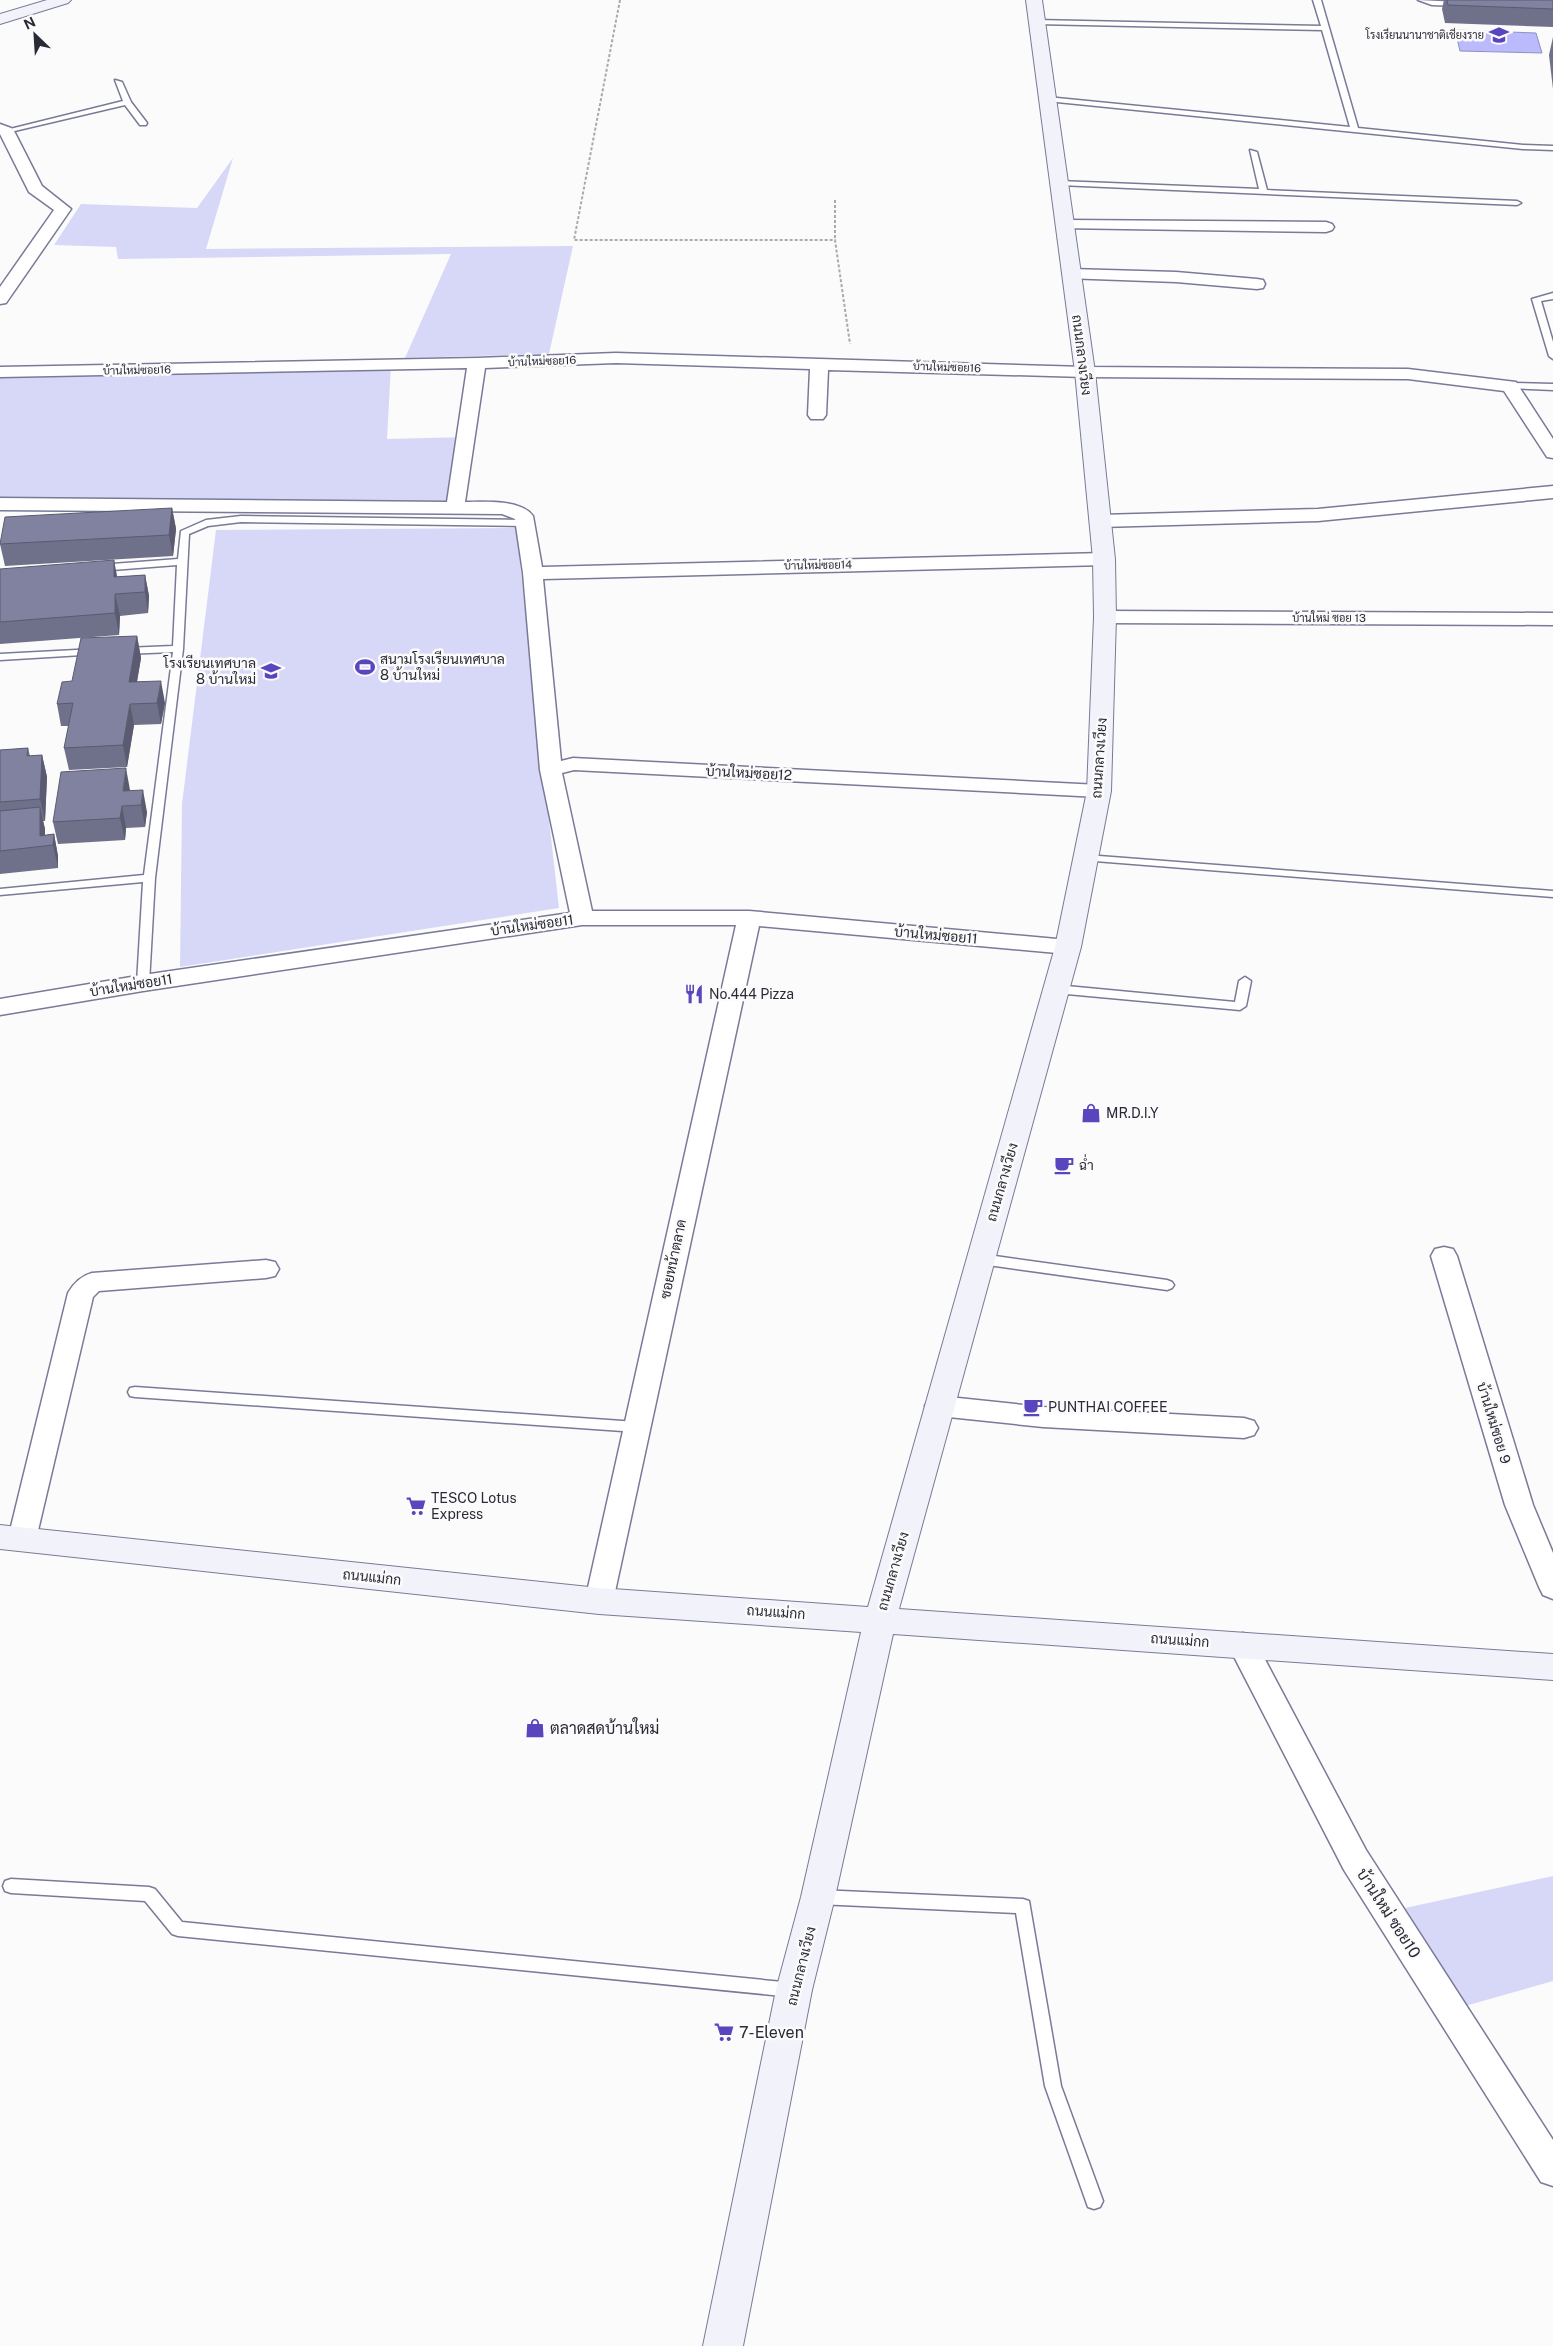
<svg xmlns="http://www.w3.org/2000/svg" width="1553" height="2346" font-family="'Public Sans',Sarabun,sans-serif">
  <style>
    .green { fill: #d7d8f8 }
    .water { fill: #bbbafd; stroke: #908fc2 }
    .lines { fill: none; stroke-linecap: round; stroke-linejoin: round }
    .lane-casing { stroke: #797a97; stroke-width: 3 }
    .street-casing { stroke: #797a97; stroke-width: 3 }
    .secondary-casing { stroke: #797a97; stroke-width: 2 }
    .path { stroke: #a9a9ae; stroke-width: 2; stroke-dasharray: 3 2; stroke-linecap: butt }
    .lane { fill: #fff; fill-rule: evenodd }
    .street { fill: #fff; fill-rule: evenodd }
    .secondary { fill: #f2f2fa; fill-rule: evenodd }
    .wall { fill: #6f708a }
    .shaded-wall { fill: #5a5b70 }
    .building { fill: #8182a0; stroke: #5a5b70 }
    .labels { text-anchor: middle; stroke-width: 5; stroke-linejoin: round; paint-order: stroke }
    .far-poi-label { font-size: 11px; fill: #2a2a37; stroke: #fbfbfb; text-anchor: end }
    .far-street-label { font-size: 11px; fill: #2a2a37; stroke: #fbfbfb }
    .street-label { font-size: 14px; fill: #2a2a37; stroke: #fbfbfb }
    .poi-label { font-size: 14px; fill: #2a2a37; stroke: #fbfbfb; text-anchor: start }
    .near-poi-label { font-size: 16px; fill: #2a2a37; stroke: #fbfbfb; text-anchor: start }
    .near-street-label { font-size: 16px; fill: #2a2a37; stroke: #fbfbfb }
  </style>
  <rect width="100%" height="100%" fill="#fbfbfb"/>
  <!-- green -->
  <g class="green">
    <path d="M233,158L206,249L573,246L549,354L405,358L451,254L118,259L116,247L54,245L81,204L197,208Z"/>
    <path d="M391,365L387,439L466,437L455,508L0,505V372Z"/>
    <path d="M516,528L559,908L180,967L182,804L216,530Z"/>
    <path d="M1553,1876V1981L1465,2006L1405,1908Z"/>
  </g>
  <!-- water -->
  <path class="water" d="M1455,30L1536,33L1542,53L1460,51Z"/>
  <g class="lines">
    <defs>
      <g id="lane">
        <path d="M1313,0H1321L1358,128L1523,145L1553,146V150L1523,149L1047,101L1043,99L1047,97L1350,127L1322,30L1036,24L1032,22L1036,20L1321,26Z"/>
        <path d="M1418,0L1459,2L1463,4L1459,6L1432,5Z"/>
        <path d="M115,80L122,82L131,102L147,123L146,125H140L125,105L6,133L2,131L123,101Z"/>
        <path d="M1250,150L1257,152L1267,190L1517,201L1521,203L1517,205L1059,185L1055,183L1059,181L1259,189Z"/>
        <path d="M1553,293V299L1541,301L1553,342V359L1549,356L1532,299Z"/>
        <path d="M1510,383L1553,384V390L1507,388V384Z"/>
        <path d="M241,516L525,520L530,523L525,526L241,522L208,526L189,534L183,649L155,878L149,983L143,987L137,983L143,882L0,895V889L144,875L173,652L125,654L120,651L125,648L173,646L177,565L99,571L94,568L99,565L178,559L181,531L206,520Z"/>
        <path d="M95,649L100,652L99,654L0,660V654Z"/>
        <path d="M1086,855L1553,891V897L1082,860L1080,858L1082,856Z"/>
        <path d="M1245,977L1251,981L1246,1006L1240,1010L1056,993L1050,989L1056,985L1235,1002L1239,981Z"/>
        <path d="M981,1254L1167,1280L1172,1282L1174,1285L1172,1288L1167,1290L981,1264L975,1259Z"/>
        <path d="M135,1387L637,1422L642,1423L644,1427L642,1431L637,1432L135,1397L130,1396L128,1392L130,1388Z"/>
        <path d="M11,1879L149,1887L155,1889L182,1922L793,1983L799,1985L801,1990L799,1995L793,1997L178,1936L172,1934L145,1901L11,1893L5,1891L3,1886L5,1881Z"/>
        <path d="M818,1890L1023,1899L1029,1901L1061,2086L1103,2201L1100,2207L1094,2209L1088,2207L1045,2086L1016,1913L818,1904L812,1902L810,1897L812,1892Z"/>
      </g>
      <g id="street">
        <path d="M0,124L11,128L14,131L42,186L71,209L6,303L0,304V287L54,210L29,192L0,134Z"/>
        <path d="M1065,220L1326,222L1332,224L1334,227L1332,230L1326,232L1059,228L1057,225L1059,222Z"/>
        <path d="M1071,269L1176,272L1257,279L1263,280L1265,284L1263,288L1257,289L1176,282L1065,278L1063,274L1065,270Z"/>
        <path d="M616,353L1085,367L1408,369L1516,382L1553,439V458L1547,457L1504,391L1408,379L1085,377L828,370L826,415L823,419H811L808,415L810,369L616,363L485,368L465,502C484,502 521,499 533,516L542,567L1104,553L1111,555L1114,559L1111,563L1104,565L543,579L561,761L573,758L1099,785L1107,786L1110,791L1107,796L1099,797L574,770L562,773L592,911H749L1068,940L1076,942L1079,947L1076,952L1068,954L759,926L613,1601L609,1609L599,1613L589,1609L585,1601L736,925H582L143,991L0,1015V999L143,975L570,913L540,770L523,573L515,519L502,514L0,510V498L447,502L467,368L0,377V367L477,358Z"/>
        <path d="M1553,486V498L1318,521L1100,527L1093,525L1091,521L1093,517L1100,515L1318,509Z"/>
        <path d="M1105,611L1553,613V625L1105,623L1098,621L1095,617L1098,613Z"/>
        <path d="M1444,1247L1453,1249L1457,1256L1533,1505L1553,1553V1599L1543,1595L1539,1587L1505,1505L1431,1256L1435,1249Z"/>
        <path d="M266,1260L275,1262L279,1269L275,1276L266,1278L99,1291L93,1297L36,1539L32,1547L22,1550L12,1547L8,1539L68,1293C74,1283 81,1276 92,1273Z"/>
        <path d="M939,1396L1043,1407L1244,1418L1254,1421L1258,1428L1254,1435L1244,1438L1043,1427L939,1416L929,1413L925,1406L929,1399Z"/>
        <path d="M1243,1633L1253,1637L1366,1850L1553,2140V2186L1541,2182L1344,1870L1228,1645L1233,1637Z"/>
      </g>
      <g id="secondary">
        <path d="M47,0H71L68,3L0,24V14Z"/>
        <path d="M1026,0H1042L1095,372L1115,559L1116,617L1111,791L1081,947L899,1609L1553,1654V1680L893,1634L835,1897L812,1990L743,2346H703L776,1990L801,1897L861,1632L599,1614L0,1549V1525L599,1588L868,1607L1055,947L1087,791L1094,617L1093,559L1075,372Z"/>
      </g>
    </defs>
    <!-- lane casing -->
    <use href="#lane" class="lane-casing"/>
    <!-- street casing -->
    <use href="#street" class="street-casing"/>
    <!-- secondary casing -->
    <use href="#secondary" class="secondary-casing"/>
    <!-- path -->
    <g class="path">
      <path d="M620,0L574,240H835L850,344"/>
      <path d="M835,200V240"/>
    </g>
    <!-- lane -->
    <use href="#lane" class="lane"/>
    <!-- street -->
    <use href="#street" class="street"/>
    <!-- secondary -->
    <use href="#secondary" class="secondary"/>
  </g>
  <!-- wall -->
  <g class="wall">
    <path d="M1444,0H1553V27L1445,23L1442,9Z"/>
    <path d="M1553,37V89L1549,55Z"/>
    <path d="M172,508L176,529L173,556L5,566L0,544Z"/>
    <path d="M0,569L117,577L145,575L149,596L148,613L120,616L119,635L0,644Z"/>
    <path d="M137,636L141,658L137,682L165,703L161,724L134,725L127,767L69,770L64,748L69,726H61L57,704L72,681Z"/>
    <path d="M28,748L30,756L42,755L47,777L45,821H43L45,829V835L54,834L58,856V868L0,874V750Z"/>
    <path d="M130,791L147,812L145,827L126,828L125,840L58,844L53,822Z"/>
  </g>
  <!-- shaded-wall -->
  <g class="shaded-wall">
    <path d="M172,508L176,529L173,556L169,535Z"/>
    <path d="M114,560L118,581L114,577Z"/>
    <path d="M145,575L149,596L148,613L145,592Z"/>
    <path d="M115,594L120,616L119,635L115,613Z"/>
    <path d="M137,636L141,658L133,704L129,682Z"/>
    <path d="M161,681L165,703L161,724L157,703Z"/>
    <path d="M130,704L134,725L127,767L123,745Z"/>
    <path d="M42,755L47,777L45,821L40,799Z"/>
    <path d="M126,768L130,790L128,806L123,791Z"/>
    <path d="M143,790L147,812L145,827L141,805Z"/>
    <path d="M122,806L126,828L125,840L120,818Z"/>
    <path d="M40,807L45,829V846L40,836Z"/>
    <path d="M54,834L58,856V868L53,845Z"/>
  </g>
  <!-- building -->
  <g class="building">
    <path d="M1447,0H1553V9L1448,5Z"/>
    <path d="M172,508L169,535L0,544L5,517Z"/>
    <path d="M114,560V577L145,575V592L115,594V613L0,622V569Z"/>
    <path d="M137,636L129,682L161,681L157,703L130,704L123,745L64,748L73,703L57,704L62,682L72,681L81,638Z"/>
    <path d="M28,748L27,756L42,755L40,799L0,802V750Z"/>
    <path d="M126,768L123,791L143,790L141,805L122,806L120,818L53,822L61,772Z"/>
    <path d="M40,807V836L54,834L53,845L0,851V811Z"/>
  </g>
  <!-- icons -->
  <defs>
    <symbol id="school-bare" viewBox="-9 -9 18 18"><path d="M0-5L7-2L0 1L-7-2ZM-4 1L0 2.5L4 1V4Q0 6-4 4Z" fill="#5946be" stroke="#fbfbfb" stroke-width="2.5" paint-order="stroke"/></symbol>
    <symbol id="stadium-bare" viewBox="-9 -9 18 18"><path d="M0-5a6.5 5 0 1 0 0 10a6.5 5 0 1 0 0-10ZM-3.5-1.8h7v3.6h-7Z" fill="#5946be" stroke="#fbfbfb" stroke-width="2.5" paint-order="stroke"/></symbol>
    <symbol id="restaurant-bare" viewBox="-9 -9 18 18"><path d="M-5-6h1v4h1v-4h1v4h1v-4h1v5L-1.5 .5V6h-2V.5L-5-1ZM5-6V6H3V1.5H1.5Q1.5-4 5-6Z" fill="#5946be" stroke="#fbfbfb" stroke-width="2.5" paint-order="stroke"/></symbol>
    <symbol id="shop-bare" viewBox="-9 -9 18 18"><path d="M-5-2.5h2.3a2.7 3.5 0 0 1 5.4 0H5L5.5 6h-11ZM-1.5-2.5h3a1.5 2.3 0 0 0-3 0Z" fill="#5946be" stroke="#fbfbfb" stroke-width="2.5" paint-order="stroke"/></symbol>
    <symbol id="cafe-bare" viewBox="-9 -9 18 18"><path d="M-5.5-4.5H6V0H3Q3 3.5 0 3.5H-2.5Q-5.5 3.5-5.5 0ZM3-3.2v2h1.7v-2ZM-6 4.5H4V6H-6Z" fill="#5946be" stroke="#fbfbfb" stroke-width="2.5" paint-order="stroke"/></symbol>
    <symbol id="supermarket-bare" viewBox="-9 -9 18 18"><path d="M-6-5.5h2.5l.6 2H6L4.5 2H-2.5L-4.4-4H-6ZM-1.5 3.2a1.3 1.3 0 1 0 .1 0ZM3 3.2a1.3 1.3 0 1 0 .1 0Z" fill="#5946be" stroke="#fbfbfb" stroke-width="2.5" paint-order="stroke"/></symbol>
  </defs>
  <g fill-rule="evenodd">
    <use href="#school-bare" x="1485" y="21" width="28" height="28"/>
    <use href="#stadium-bare" x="351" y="653" width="28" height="28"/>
    <use href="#school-bare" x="257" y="657" width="28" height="28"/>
    <use href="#restaurant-bare" x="680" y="980" width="28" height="28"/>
    <use href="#shop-bare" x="1077" y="1099" width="28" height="28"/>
    <use href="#cafe-bare" x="1050" y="1151" width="28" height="28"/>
    <use href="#cafe-bare" x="1019" y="1393" width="28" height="28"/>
    <use href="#supermarket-bare" x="402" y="1492" width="28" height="28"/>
    <use href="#shop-bare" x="521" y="1714" width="28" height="28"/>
    <use href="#supermarket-bare" x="710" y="2018" width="28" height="28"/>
  </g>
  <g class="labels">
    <!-- far-poi labels -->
    <g class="far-poi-label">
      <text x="1484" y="39">โรงเรียนนานาชาติเชียงราย</text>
    </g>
    <!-- far-street labels -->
    <g class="far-street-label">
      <text transform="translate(542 361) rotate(-2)" y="4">บ้านใหม่ซอย16</text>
      <text transform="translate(947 367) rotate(2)" y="4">บ้านใหม่ซอย16</text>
      <text transform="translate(137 370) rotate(-1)" y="4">บ้านใหม่ซอย16</text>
      <text transform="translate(818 565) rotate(-1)" y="4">บ้านใหม่ซอย14</text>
      <text x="1329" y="622">บ้านใหม่ ซอย 13</text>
    </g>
    <!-- street labels -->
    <g class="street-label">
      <text transform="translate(1082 355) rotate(83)" y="5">ถนนกลางเวียง</text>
      <text transform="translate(1099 758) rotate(-86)" y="5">ถนนกลางเวียง</text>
      <text transform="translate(749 773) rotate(3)" y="5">บ้านใหม่ซอย12</text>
      <text transform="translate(532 925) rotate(-8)" y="5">บ้านใหม่ซอย11</text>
      <text transform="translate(936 935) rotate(5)" y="5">บ้านใหม่ซอย11</text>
      <text transform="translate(131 985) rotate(-9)" y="5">บ้านใหม่ซอย11</text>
      <text transform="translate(1002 1182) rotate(-74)" y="5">ถนนกลางเวียง</text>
      <text transform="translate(673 1259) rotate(-78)" y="5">ซอยหน้าตลาด</text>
      <text transform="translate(1494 1423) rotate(73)" y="5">บ้านใหม่ซอย 9</text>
      <text transform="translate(893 1571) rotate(-74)" y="5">ถนนกลางเวียง</text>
      <text transform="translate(372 1577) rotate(6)" y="5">ถนนแม่กก</text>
      <text transform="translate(776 1612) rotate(4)" y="5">ถนนแม่กก</text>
      <text transform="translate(1180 1640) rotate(4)" y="5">ถนนแม่กก</text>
      <text transform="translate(801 1966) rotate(-76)" y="5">ถนนกลางเวียง</text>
    </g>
    <!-- poi labels -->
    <g class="poi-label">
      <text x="380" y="664">สนามโรงเรียนเทศบาล<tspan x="380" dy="16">8 บ้านใหม่</tspan></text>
      <text x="256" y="668" text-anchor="end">โรงเรียนเทศบาล<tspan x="256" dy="16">8 บ้านใหม่</tspan></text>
      <text x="709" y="999">No.444 Pizza</text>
      <text x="1106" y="1118">MR.D.I.Y</text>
      <text x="1079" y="1170">ฉ่ำ</text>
      <text x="1048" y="1412">PUNTHAI COFFEE</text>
      <text x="431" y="1503">TESCO Lotus<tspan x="431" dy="16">Express</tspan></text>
    </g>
    <!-- near-poi labels -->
    <g class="near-poi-label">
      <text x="550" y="1734">ตลาดสดบ้านใหม่</text>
      <text x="739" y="2038">7-Eleven</text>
    </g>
    <!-- near-street labels -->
    <g class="near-street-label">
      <text transform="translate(1389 1913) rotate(57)" y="6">บ้านใหม่ ซอย10</text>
    </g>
  </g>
  <!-- north arrow -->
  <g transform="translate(35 35) rotate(335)" stroke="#fbfbfb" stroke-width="4" paint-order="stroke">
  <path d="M0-4L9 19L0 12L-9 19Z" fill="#2a2a37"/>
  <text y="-8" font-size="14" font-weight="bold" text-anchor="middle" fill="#2a2a37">N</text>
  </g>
</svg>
